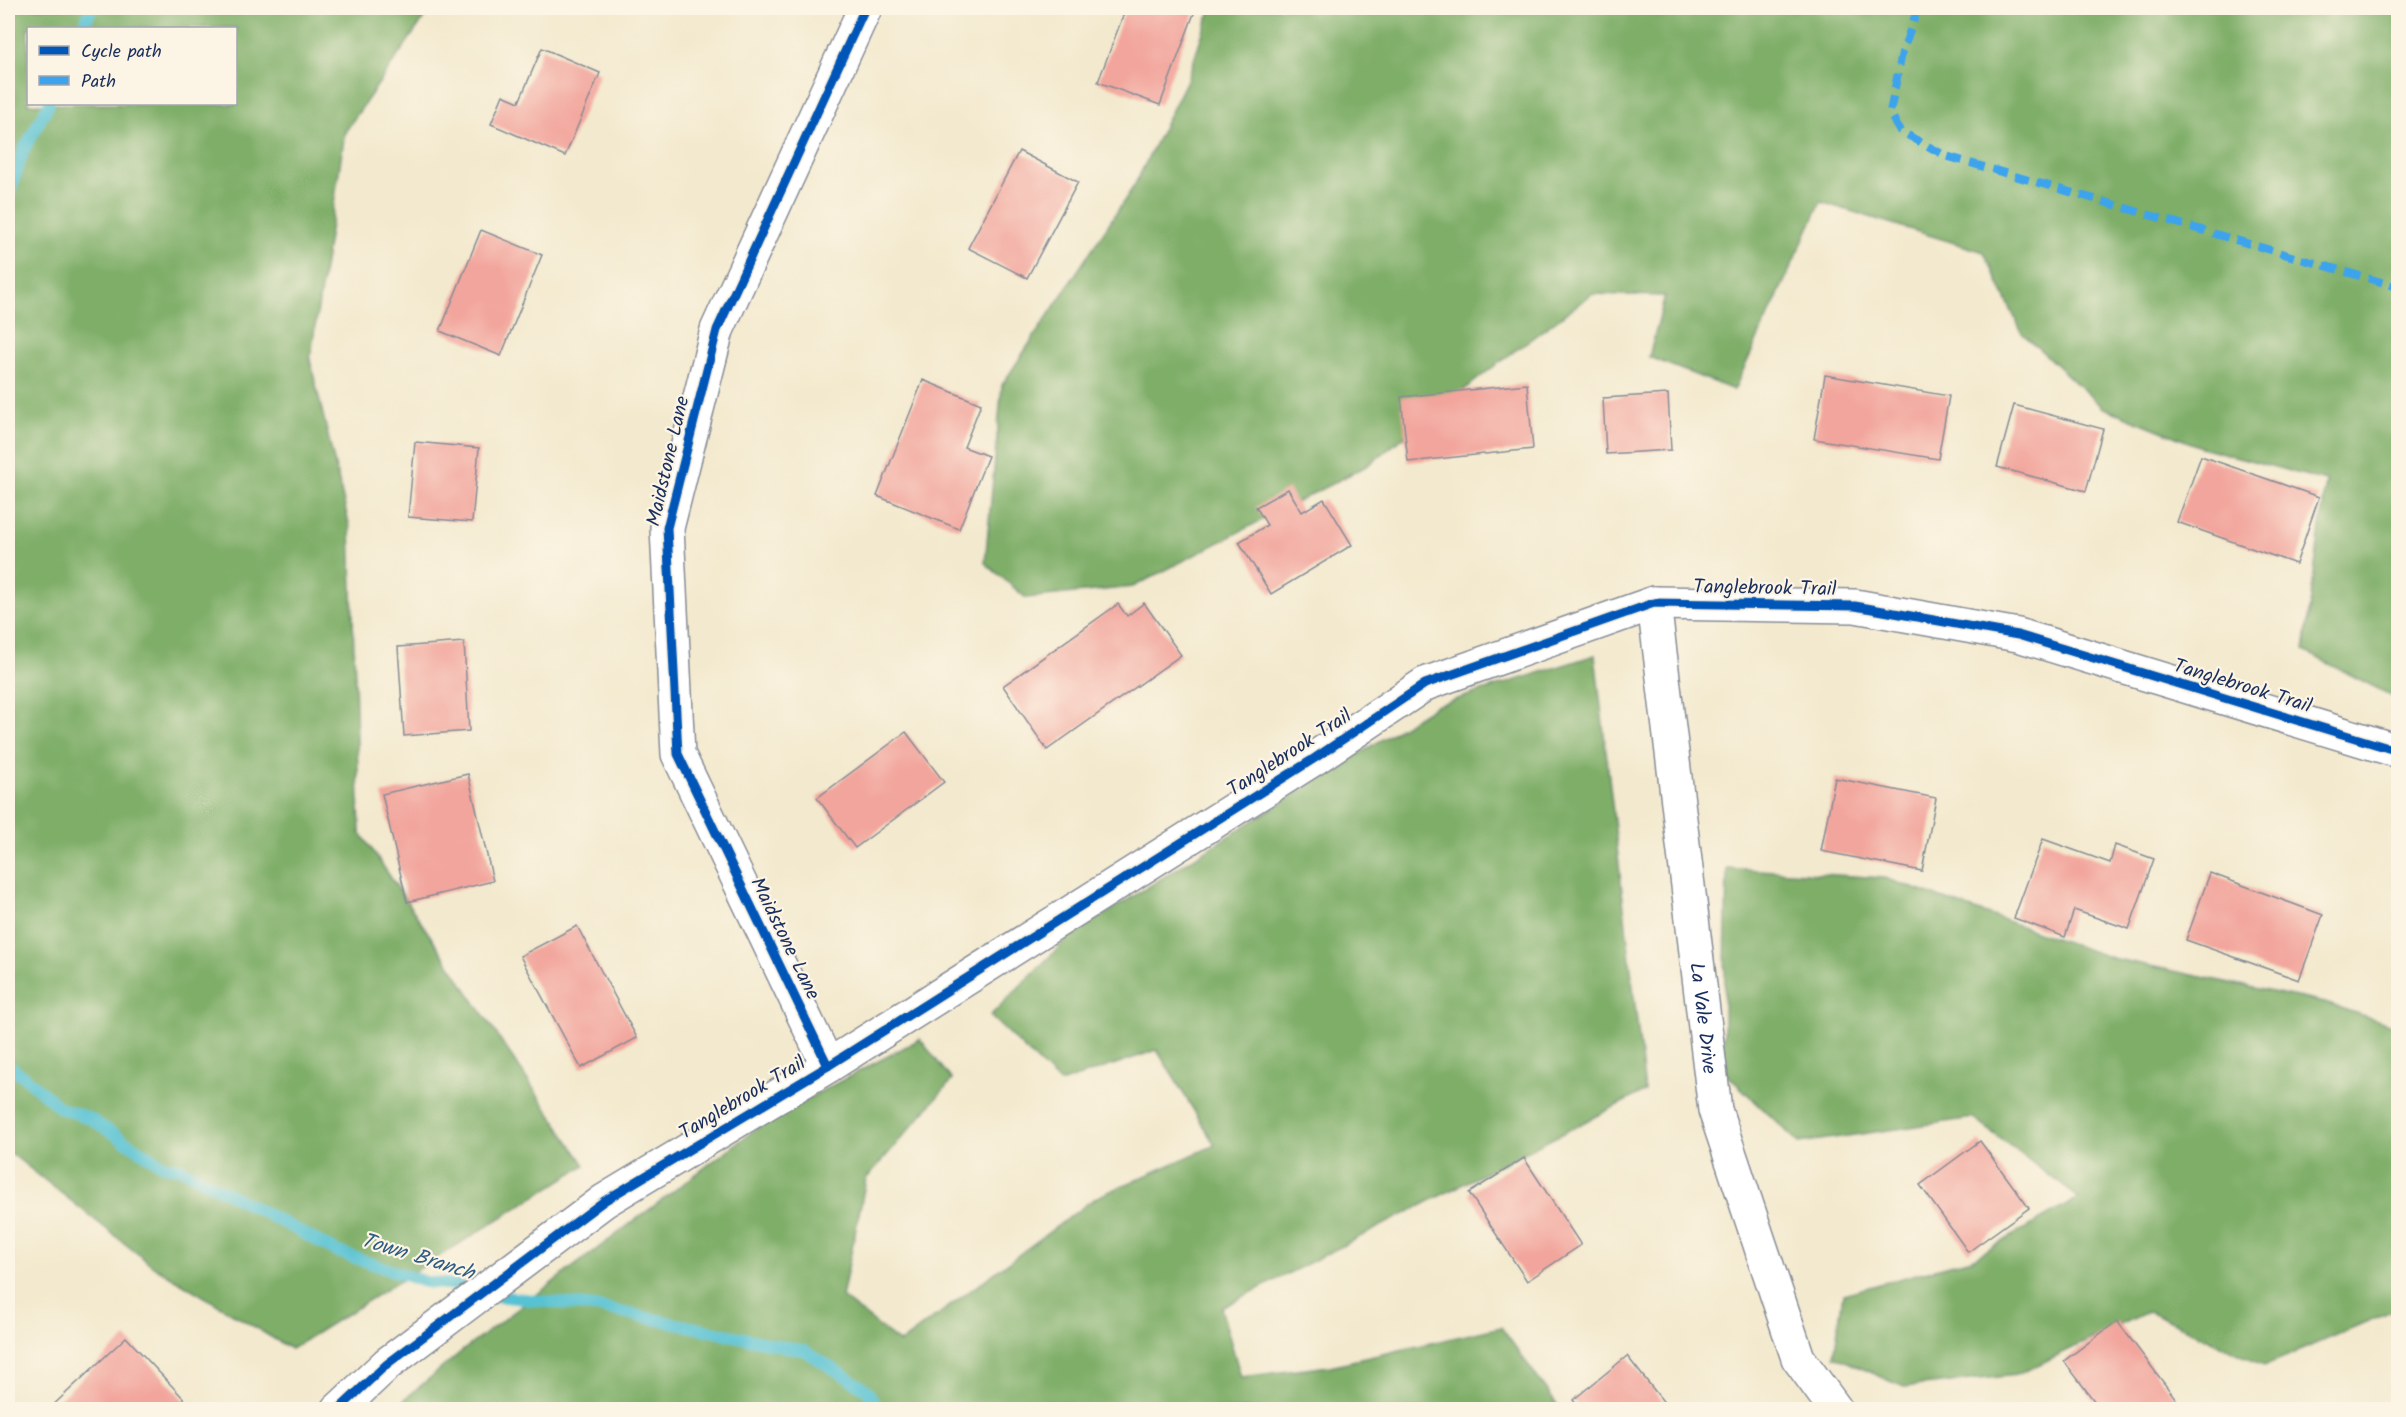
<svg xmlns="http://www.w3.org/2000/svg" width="2406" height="1417" font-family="Kalam,sans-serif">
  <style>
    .forest { fill: #7eae68; stroke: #4c6e63; stroke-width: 1.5; fill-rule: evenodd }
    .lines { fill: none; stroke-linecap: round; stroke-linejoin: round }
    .stream { stroke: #57c2d3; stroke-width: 12 }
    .building { fill: #f2a59c }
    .minor-casing { stroke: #878c96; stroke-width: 36 }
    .minor { stroke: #fff; stroke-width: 33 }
    .quiet { stroke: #3da3ed; stroke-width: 8; stroke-dasharray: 15 8; stroke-linecap: butt }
    .cycleway-casing { stroke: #fcf5e5; stroke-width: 13 }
    .cycleway { stroke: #0057b8; stroke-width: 9 }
    .labels { text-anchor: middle; stroke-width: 4.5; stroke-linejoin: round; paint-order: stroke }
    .street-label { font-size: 20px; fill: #1b2f5e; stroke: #fcf5e5 }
    .water-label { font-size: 21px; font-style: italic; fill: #2d5b81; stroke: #fcf5e5 }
  </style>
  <rect width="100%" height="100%" fill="#fcf5e5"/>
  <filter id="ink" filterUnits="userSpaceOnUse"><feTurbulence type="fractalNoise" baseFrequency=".0167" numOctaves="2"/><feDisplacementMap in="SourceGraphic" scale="12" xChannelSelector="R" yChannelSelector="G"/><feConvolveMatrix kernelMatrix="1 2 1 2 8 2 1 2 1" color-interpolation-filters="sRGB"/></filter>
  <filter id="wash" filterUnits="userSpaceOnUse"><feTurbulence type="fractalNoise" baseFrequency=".008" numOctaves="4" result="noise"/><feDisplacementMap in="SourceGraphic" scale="24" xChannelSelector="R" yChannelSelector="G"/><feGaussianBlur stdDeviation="1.35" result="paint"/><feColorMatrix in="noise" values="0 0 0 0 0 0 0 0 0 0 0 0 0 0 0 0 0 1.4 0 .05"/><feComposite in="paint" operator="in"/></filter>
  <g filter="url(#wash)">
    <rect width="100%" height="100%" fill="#f3e9ce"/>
    <!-- forest -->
    <g class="forest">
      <path d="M8,8H431L345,132L310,360L350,528L360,832L585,1165L291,1349L153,1266L8,1151ZM28,28H236V104H28Z"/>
      <path d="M1211,8H2398V699L2304,651L2326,481L2201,447L2102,407L2022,333L1984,252L1821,202L1734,390L1649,357L1665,296L1592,294L1497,364L1368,465L1133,587L1026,598L985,563L1002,385L1134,186L1187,80Z"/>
      <path d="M1595,655L1645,1091L1221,1308L1241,1377L1330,1366L1501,1327L1560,1409L392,1410L462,1351L769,1119L920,1039L952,1080L866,1179L842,1297L900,1343L1095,1198L1215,1145L1157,1050L1060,1083L990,1016L1070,936L1435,706Z"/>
      <path d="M1727,868L1884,878L2112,958L2325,1003L2398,1027V1308L2264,1366L2149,1311L2017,1375L1904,1387L1834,1356L1843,1294L1972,1259L2079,1198L1973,1118L1799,1143L1723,1071Z"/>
    </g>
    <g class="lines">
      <!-- stream -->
      <g class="stream">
        <path d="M82,28L92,8"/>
        <path d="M8,197L24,149L49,104"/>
        <path d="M8,1065L26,1078L60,1108L89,1118L164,1166L180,1168L338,1252L425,1282L458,1285L471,1293L602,1308L805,1351L867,1390L878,1410"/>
      </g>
    </g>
    <g id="blocks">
      <!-- building -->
      <g class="building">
        <path d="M1126,8H1196L1160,105L1098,82Z"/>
        <path d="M542,48L600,73L565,156L491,124L503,95L519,102Z"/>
        <path d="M1019,151L1078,182L1027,278L968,248Z"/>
        <path d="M481,230L542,255L501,356L440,331Z"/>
        <path d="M1825,375L1949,396L1938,459L1814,439Z"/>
        <path d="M923,380L981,404L964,447L988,456L959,529L877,496Z"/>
        <path d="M1527,384L1533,449L1408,462L1401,397Z"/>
        <path d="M1668,394L1671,450L1606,454L1603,398Z"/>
        <path d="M2014,405L2103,429L2086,491L1997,467Z"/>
        <path d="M415,442L479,448L472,522L408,517Z"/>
        <path d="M2201,456L2319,497L2296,564L2177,522Z"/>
        <path d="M1288,489L1302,512L1324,499L1352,545L1271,594L1239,542L1267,525L1256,507Z"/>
        <path d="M1144,603L1181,655L1047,750L1003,686L1118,604L1127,616Z"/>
        <path d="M464,642L469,731L404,736L398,647Z"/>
        <path d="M906,732L944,782L855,848L817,798Z"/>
        <path d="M468,774L493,881L407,902L382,794Z"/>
        <path d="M1835,778L1936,798L1922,871L1821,851Z"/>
        <path d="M2043,839L2110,863L2115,845L2154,859L2129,929L2074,910L2065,937L2014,918Z"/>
        <path d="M2210,873L2323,915L2299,980L2186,940Z"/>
        <path d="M577,926L637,1038L581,1068L520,956Z"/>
        <path d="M1980,1141L2029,1208L1968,1252L1920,1185Z"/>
        <path d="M1524,1158L1581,1245L1527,1281L1469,1193Z"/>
        <path d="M2117,1321L2176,1399L2162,1410H2101L2064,1361Z"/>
        <path d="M126,1337L186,1401L177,1410H48Z"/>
        <path d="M1627,1356L1670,1410H1581L1573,1400Z"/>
      </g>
    </g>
  </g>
  <g filter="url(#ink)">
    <use href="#blocks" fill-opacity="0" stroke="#878c96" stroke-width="1.5"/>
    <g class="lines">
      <defs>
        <g id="minor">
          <path id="s1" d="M1654,603L1715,1110L1798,1358L1836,1410"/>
          <path d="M828,1066L678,754L667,528L717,330L865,8"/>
          <path d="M338,1410L387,1364L604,1201L828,1066L1315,758L1425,684L1654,603L1855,606L2018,635L2398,751"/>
        </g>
      </defs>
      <!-- minor casing -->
      <use href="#minor" class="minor-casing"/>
      <!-- minor -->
      <use href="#minor" class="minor"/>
      <!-- quiet -->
      <path class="quiet" d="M1918,8L1902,53L1890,112L1900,131L1946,156L2398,287"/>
      <defs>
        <g id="cycleway">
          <path d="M828,1066L678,754L667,528L717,330L865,8"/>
          <path d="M338,1410L387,1364L604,1201L828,1066L1315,758L1425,684L1654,603L1855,606L2018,635L2398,751"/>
        </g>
      </defs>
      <!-- cycleway casing -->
      <use href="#cycleway" class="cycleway-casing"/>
      <!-- cycleway -->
      <use href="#cycleway" class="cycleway"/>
    </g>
  </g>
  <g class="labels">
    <!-- street labels -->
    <g class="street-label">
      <text transform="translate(667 461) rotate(-77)" y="7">Maidstone Lane</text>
      <text transform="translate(1765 587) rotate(1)" y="7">Tanglebrook Trail</text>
      <text transform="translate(2243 685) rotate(17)" y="7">Tanglebrook Trail</text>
      <text transform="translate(1289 752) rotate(-33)" y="7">Tanglebrook Trail</text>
      <text transform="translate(786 938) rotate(64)" y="7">Maidstone Lane</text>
      <text dy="7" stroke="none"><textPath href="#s1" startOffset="418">La Vale Drive</textPath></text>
      <text transform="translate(742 1097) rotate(-31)" y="7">Tanglebrook Trail</text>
    </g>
    <!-- water labels -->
    <g class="water-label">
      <text transform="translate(418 1256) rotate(17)" y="7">Town Branch</text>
    </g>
  </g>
  <!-- margin -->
  <rect width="2406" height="1417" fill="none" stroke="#fcf5e5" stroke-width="30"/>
  <!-- legend -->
  <rect x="27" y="27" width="210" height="78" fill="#fcf5e5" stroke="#a2a6af" stroke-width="1.5"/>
  <rect x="39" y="46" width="30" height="9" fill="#0057b8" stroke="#a2a6af" stroke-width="1.5"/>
  <text x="81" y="57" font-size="18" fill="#1b2f5e">Cycle path</text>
  <rect x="39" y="76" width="30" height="9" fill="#3da3ed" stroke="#a2a6af" stroke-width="1.5"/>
  <text x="81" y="87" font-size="18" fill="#1b2f5e">Path</text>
</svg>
